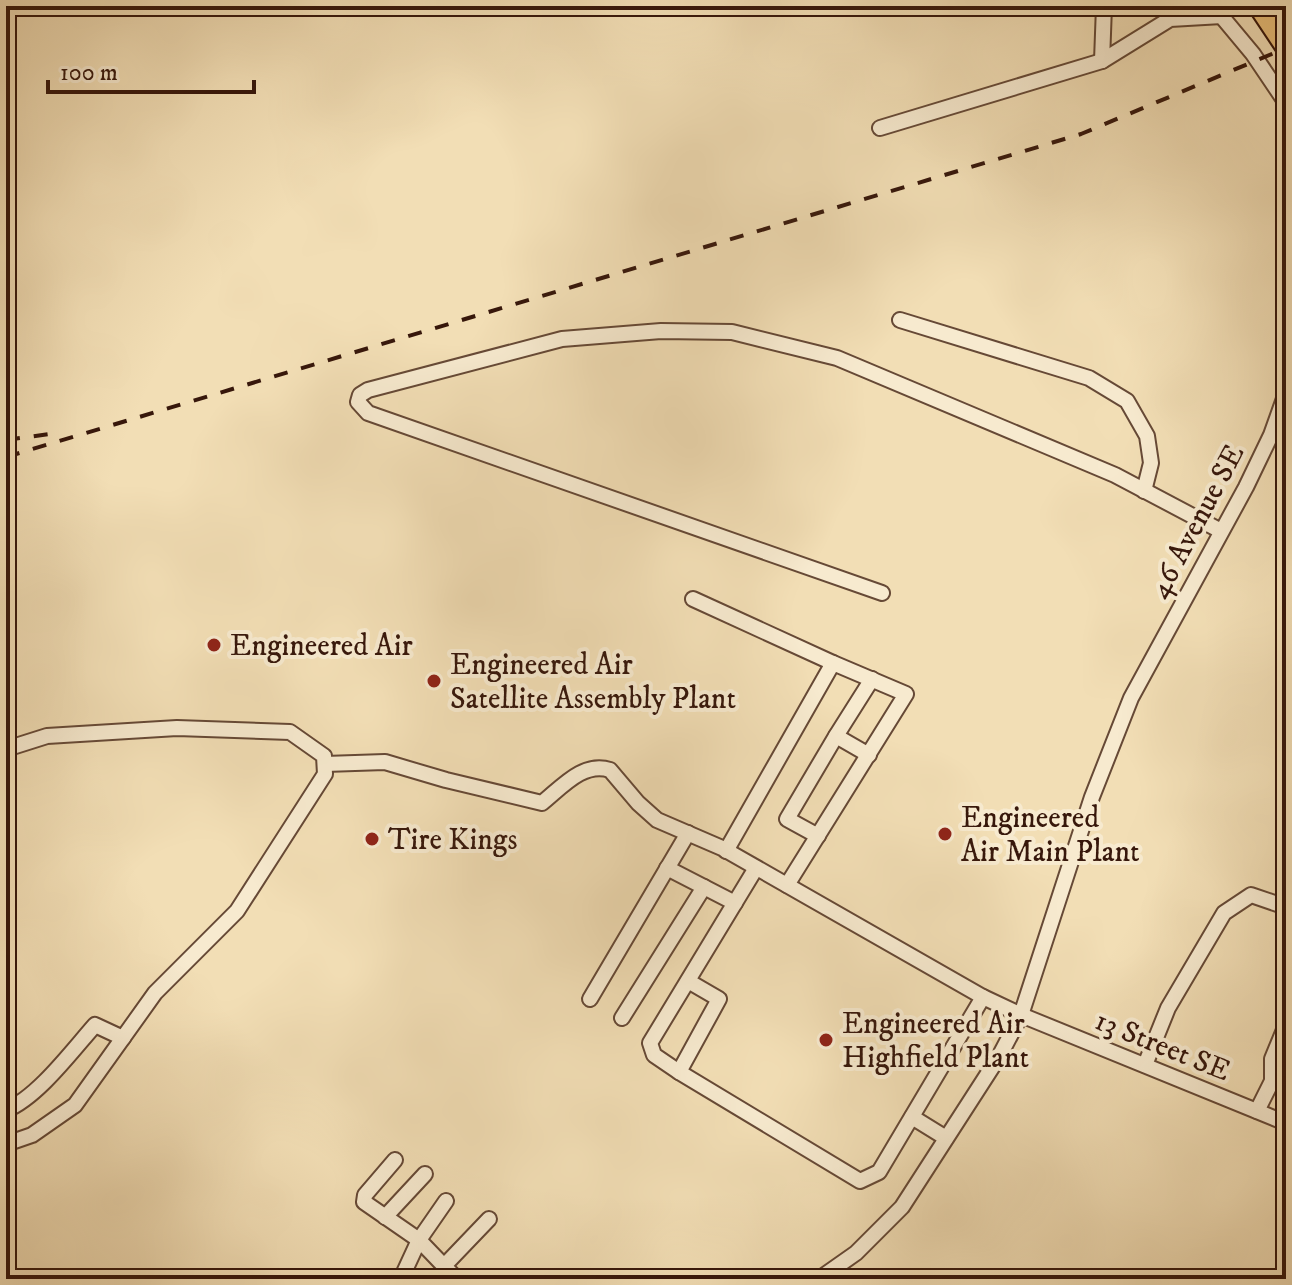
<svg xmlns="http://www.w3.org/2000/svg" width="1292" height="1285" font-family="'IM FELL DW Pica',serif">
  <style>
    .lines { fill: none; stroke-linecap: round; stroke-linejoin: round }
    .minor-casing { stroke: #664936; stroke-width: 18 }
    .highway-casing { stroke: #37170b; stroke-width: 26 }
    .minor { stroke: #f7eacf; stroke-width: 14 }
    .highway { stroke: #e9bf7a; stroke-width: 22 }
    .rail { stroke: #37170b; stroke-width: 4; stroke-dasharray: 14 14; stroke-linecap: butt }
    .poi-dot { fill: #8f2418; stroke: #f7eacf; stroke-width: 3 }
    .labels { text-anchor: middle; stroke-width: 8; stroke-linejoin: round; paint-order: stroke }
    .street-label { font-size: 30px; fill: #37170b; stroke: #f7eacf }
    .poi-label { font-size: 30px; fill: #37170b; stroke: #f7eacf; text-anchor: start }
  </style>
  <rect width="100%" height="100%" fill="#f2deb5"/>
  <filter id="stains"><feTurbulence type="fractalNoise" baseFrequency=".0025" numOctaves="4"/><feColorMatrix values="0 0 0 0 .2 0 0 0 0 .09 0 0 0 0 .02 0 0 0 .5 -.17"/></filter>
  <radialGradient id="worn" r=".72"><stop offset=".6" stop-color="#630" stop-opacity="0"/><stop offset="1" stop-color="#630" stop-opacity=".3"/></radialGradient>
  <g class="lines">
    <defs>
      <g id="minor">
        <path d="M1213,6L1253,54L1286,103"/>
        <path d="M1102,61L1104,6"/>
        <path d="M880,128L1102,61L1170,19L1222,16"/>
        <path d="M900,320L1089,378L1127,401L1147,436L1151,463L1144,491"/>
        <path d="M882,593L368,413L358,402L360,395L368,390L562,339L661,331L732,332L837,358L1115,475L1221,531"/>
        <path d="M693,599L833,663"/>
        <path d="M836,736L872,679"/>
        <path d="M6,749L47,736L177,728L290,732L324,756L325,774L237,911L155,993L75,1105L32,1135L6,1144"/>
        <path d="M325,764L385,762L446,780L542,803C561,788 583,761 610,770L638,803L657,820L722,848L983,997L1021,1015L1286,1123"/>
        <path d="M818,836L787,819L836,736L869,755"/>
        <path d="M726,851L833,663L906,694L787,885"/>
        <path d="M667,868L735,903"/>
        <path d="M756,868L650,1043L654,1055L679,1072L860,1181L879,1172L983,997"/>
        <path d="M590,999L688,833"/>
        <path d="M622,1018L704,887"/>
        <path d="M1145,1065L1168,1008L1224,913L1251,895L1286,907"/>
        <path d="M679,1072L719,999L688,981"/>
        <path d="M6,1110C37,1098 72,1051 95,1025L123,1038"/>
        <path d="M1257,1111L1272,1081V1059L1286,1025"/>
        <path d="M912,1117L946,1138"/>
        <path d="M395,1160L365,1195L364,1202L419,1240L401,1279"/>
        <path d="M385,1217L425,1174"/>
        <path d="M444,1266L419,1240L446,1201"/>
        <path d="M457,1279L444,1266L489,1219"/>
        <path d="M547,1279L549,1277"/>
        <path d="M819,1279L856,1253L902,1207L1000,1055L1021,1015L1092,797L1131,698L1246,487L1271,435L1286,393"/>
      </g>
      <path id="highway" d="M1260,6L1286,45"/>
    </defs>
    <!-- minor casing -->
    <use href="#minor" class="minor-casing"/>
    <!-- highway casing -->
    <use href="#highway" class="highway-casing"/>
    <!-- minor -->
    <use href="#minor" class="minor"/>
    <!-- highway -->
    <use href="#highway" class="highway"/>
    <!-- rail -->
    <g class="rail">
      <path d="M6,440L57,433"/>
      <path d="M6,457L1081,134L1286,48"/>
    </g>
  </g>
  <!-- markers -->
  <g class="poi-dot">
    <circle cx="214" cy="645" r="8"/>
    <circle cx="434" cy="681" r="8"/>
    <circle cx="945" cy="834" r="8"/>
    <circle cx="372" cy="839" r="8"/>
    <circle cx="826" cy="1040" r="8"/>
  </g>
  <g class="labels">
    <!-- street labels -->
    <g class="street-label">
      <text transform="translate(1196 521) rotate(-62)" y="10">46 Avenue SE</text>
      <text transform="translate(1163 1045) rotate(22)" y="10">13 Street SE</text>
    </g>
    <!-- poi labels -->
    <g class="poi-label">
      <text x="230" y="655">Engineered Air</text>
      <text x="450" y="674">Engineered Air<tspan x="450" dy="34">Satellite Assembly Plant</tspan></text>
      <text x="961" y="827">Engineered<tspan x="961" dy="34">Air Main Plant</tspan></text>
      <text x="388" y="849">Tire Kings</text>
      <text x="842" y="1033">Engineered Air<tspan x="842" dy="34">Highfield Plant</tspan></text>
    </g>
  </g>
  <!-- margin -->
  <rect width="1292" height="1285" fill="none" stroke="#f2deb5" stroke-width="32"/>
  <rect x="8" y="8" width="1276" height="1269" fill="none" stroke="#37170b" stroke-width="4"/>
  <rect x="16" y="16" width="1260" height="1253" fill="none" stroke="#37170b" stroke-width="2"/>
  <!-- scale -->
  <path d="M48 80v12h206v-12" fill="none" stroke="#37170b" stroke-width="4"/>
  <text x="60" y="80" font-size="24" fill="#37170b" stroke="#f7eacf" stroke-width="6" paint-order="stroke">100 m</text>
  <rect width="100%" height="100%" filter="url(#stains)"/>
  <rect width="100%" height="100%" fill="url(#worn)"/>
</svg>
